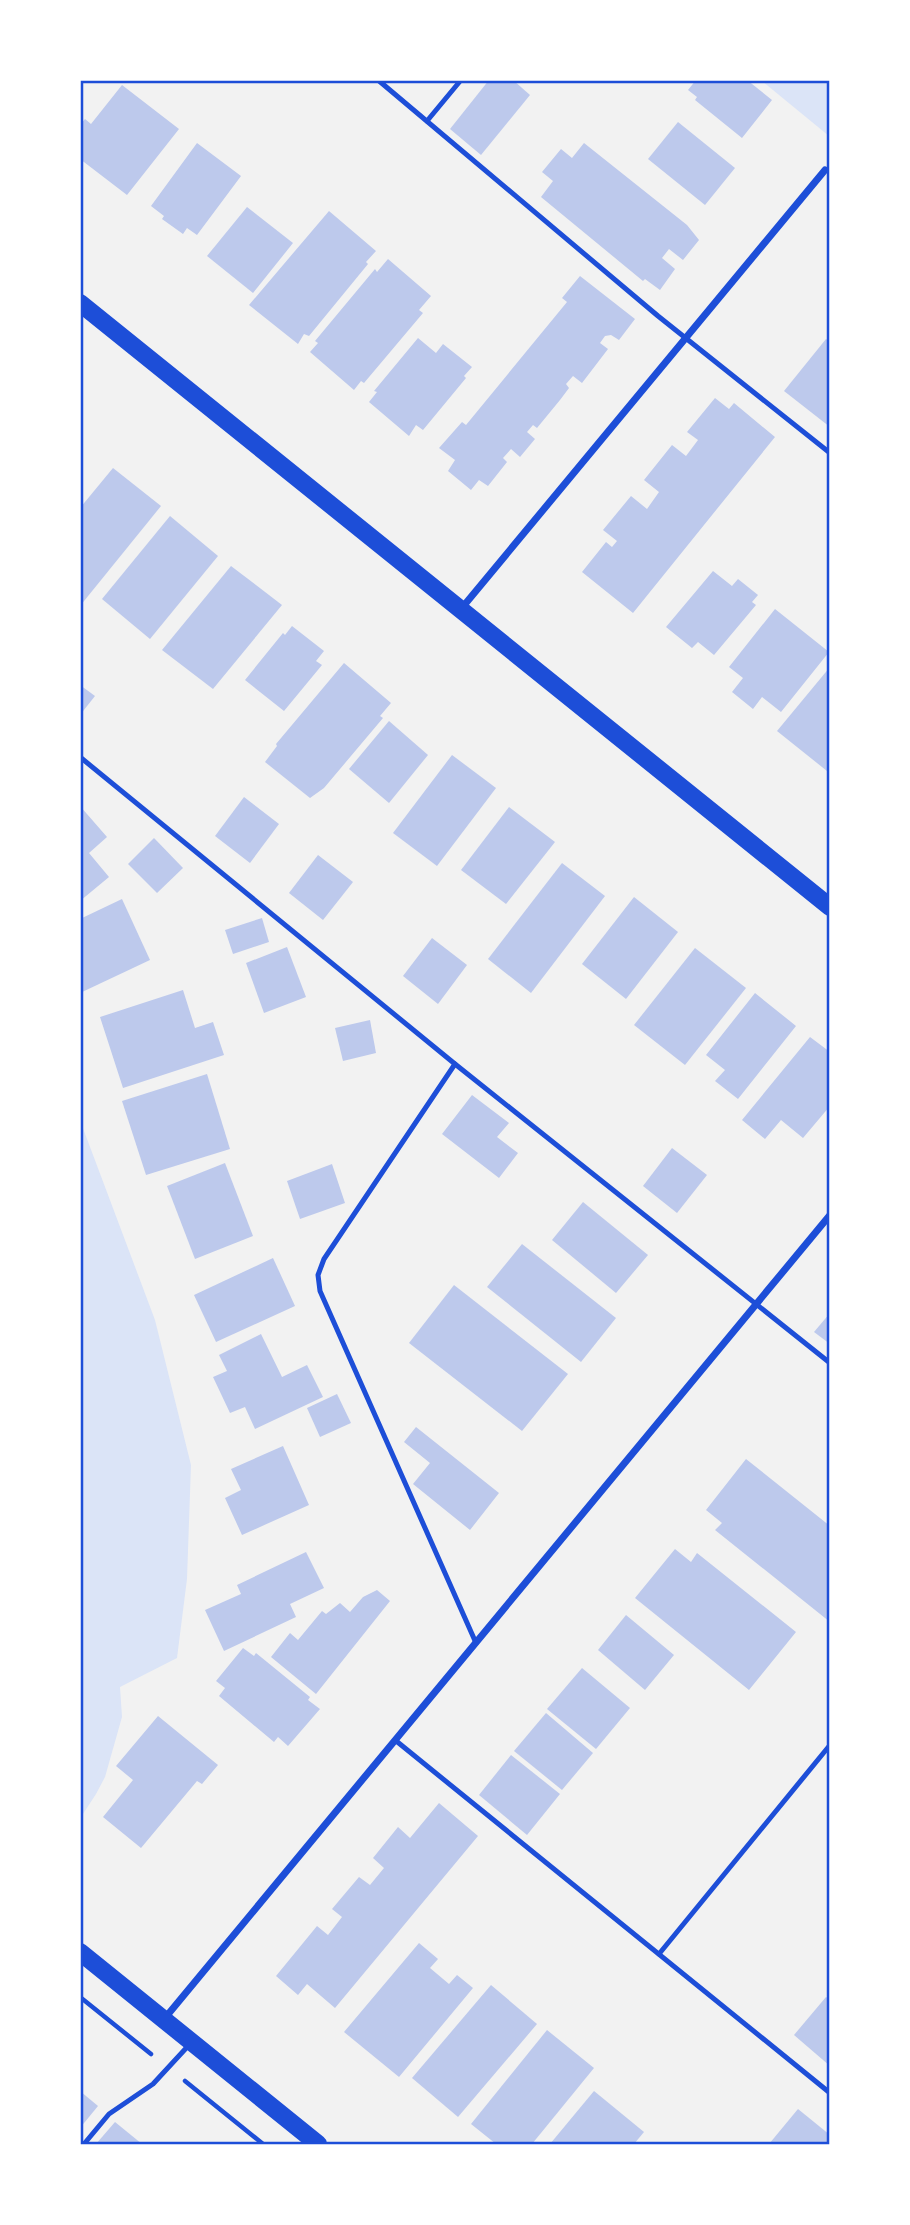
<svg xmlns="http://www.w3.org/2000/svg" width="910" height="2225" font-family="'Varela Round',sans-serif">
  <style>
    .green { fill: #dbe4f7 }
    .building { fill: #bdc9ec }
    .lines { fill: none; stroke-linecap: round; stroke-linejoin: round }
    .path { stroke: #1d4ed8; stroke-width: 4.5 }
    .service { stroke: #1d4ed8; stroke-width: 5 }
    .minor { stroke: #1d4ed8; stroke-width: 7 }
    .primary { stroke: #1d4ed8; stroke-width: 18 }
    .neatline { fill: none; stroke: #1d4ed8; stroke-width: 2.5 }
  </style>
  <rect width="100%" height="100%" fill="#f2f2f2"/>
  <!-- green -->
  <g class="green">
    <path d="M762,81H829V136Z"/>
    <path d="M81,1123L155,1320L191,1465L187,1579L177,1658L120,1687L122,1717L105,1777L96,1794L81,1817Z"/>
  </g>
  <!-- building -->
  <g class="building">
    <path d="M489,80H513L530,95L481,155L450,129Z"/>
    <path d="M696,80H747L772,100L742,138L695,100L697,97L688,90Z"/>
    <path d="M122,85L179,129L127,195L80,159V125L85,119L91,124Z"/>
    <path d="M678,122L735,168L705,205L648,159Z"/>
    <path d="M197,143L241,176L197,235L187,228L183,234L162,219L164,216L151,206Z"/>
    <path d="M584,143L687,225L699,240L683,260L669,249L662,258L675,269L660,290L645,279L643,281L541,197L553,181L542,172L561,149L572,158Z"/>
    <path d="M247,207L293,243L253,293L207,256Z"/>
    <path d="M329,211L376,251L366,262L368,264L309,336L304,334L298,344L249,305Z"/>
    <path d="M388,259L431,296L419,310L423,313L364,383L361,381L354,390L310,352L318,343L315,341L375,269L377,272Z"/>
    <path d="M580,276L635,319L619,340L611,335L605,336L600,343L608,349L582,383L573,376L566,384L569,388L560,400L537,428L533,425L527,432L535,439L520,457L511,449L503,458L507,462L488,486L479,480L471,490L448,471L455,460L439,448L462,422L466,425L567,302L562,298Z"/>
    <path d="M418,338L436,353L443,344L472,367L464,376L466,378L423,430L416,425L409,436L369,402L377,392L374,391Z"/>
    <path d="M826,339L830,342V427L784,391Z"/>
    <path d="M715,398L729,409L734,403L775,437L633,613L582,572L606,542L612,547L617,541L603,530L631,496L647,509L659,492L644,480L672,445L686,456L698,440L687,432Z"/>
    <path d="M113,468L161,506L80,606V508Z"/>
    <path d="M170,516L218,556L150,639L102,599Z"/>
    <path d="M231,566L282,605L213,689L162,650Z"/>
    <path d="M713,571L732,586L738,579L758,595L752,602L756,605L714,655L698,642L692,648L666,627Z"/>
    <path d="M775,609L829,652L781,712L762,697L753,709L732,692L743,678L729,667Z"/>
    <path d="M292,626L324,651L316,661L322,665L284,711L245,680L283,633L285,635Z"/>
    <path d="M344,663L391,703L380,716L383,718L324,788L310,798L265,762L277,746L276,744Z"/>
    <path d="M830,667V767L827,771L777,731Z"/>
    <path d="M80,685L95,696L80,715Z"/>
    <path d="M389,721L428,755L389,803L349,769Z"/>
    <path d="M452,755L496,788L437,866L393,833Z"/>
    <path d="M244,797L279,824L250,863L215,836Z"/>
    <path d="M80,806L107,837L89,853L109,877L80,901Z"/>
    <path d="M509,807L555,842L506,904L461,870Z"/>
    <path d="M154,838L183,868L157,893L128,864Z"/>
    <path d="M318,855L353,882L323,920L289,893Z"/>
    <path d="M562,863L605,896L531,993L488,959Z"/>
    <path d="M634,897L678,932L626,999L582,964Z"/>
    <path d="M122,899L150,960L80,993V919Z"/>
    <path d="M262,918L269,942L233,954L225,930Z"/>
    <path d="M432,938L467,965L438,1004L403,976Z"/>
    <path d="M287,947L306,997L264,1013L246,963Z"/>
    <path d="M695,948L746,988L685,1065L634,1025Z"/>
    <path d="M183,990L195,1028L213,1022L224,1055L123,1088L100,1017Z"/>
    <path d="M755,993L796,1026L738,1099L715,1081L725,1070L706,1055Z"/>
    <path d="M370,1020L376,1053L343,1061L335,1028Z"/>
    <path d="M810,1037L830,1052V1106L803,1138L781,1120L765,1139L742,1120Z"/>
    <path d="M207,1074L230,1149L146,1175L122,1101Z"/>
    <path d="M472,1095L509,1123L497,1137L518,1153L499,1178L442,1134Z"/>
    <path d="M672,1148L707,1175L677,1213L643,1186Z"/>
    <path d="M225,1163L253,1236L195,1259L167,1186Z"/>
    <path d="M332,1164L345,1203L300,1219L287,1181Z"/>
    <path d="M583,1202L648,1255L616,1293L552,1240Z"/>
    <path d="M522,1244L616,1318L581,1362L487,1287Z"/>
    <path d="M273,1258L295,1306L216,1342L194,1295Z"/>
    <path d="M454,1285L568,1374L522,1431L409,1343Z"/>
    <path d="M830,1313V1344L814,1332Z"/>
    <path d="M261,1334L282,1377L307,1365L323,1397L255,1429L245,1407L230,1413L213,1377L227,1371L219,1355Z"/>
    <path d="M337,1394L351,1423L320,1437L307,1408Z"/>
    <path d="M416,1427L499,1493L470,1530L413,1484L430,1463L404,1442Z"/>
    <path d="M283,1446L309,1505L242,1535L225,1498L241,1490L231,1469Z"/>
    <path d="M746,1459L830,1526V1622L715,1530L722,1523L706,1510Z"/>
    <path d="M675,1549L691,1562L697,1553L796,1632L749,1690L635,1598Z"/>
    <path d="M306,1552L324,1588L290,1604L296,1617L224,1651L205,1610L241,1594L237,1585Z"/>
    <path d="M377,1590L390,1601L316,1694L271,1657L290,1633L298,1640L322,1611L326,1614L340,1603L350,1612L363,1597Z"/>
    <path d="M626,1615L674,1655L645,1690L598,1650Z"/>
    <path d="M243,1648L254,1656L256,1653L310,1697L308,1700L320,1709L288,1746L278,1737L274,1742L219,1696L225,1688L216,1681Z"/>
    <path d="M582,1668L630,1708L596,1749L547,1709Z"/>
    <path d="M546,1713L593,1753L562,1790L514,1751Z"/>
    <path d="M158,1716L218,1765L202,1784L197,1781L141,1848L103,1817L133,1780L116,1766Z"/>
    <path d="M511,1755L560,1794L527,1835L479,1795Z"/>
    <path d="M439,1803L478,1836L335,2008L307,1984L298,1995L276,1976L317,1926L328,1935L342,1917L332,1909L359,1877L370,1885L384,1868L373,1858L398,1827L410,1838Z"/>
    <path d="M419,1943L438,1959L430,1968L449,1984L457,1975L473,1988L399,2077L344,2032Z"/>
    <path d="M491,1985L537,2024L458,2117L412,2078Z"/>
    <path d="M826,1997L830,2000V2066L794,2035Z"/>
    <path d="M547,2030L594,2068L532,2144H496L471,2124Z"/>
    <path d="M80,2091L98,2106L80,2128Z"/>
    <path d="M594,2091L644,2132L634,2144H550Z"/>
    <path d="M798,2109L830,2135V2144H769Z"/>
    <path d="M115,2122L142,2144H96Z"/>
  </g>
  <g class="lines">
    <!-- path -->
    <g class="path">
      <path d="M80,1997L151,2054"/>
      <path d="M185,2081L263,2144"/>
    </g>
    <!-- service -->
    <g class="service">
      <path d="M378,80L658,316L830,453"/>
      <path d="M427,121L461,80"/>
      <path d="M80,757L455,1064L830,1363"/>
      <path d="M455,1064L324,1259L318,1275L320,1291L476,1643"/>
      <path d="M395,1740L830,2093"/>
      <path d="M659,1954L830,1745"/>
      <path d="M84,2144L109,2114L153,2084L189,2045"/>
    </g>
    <!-- minor -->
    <g class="minor">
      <path d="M461,609L825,170"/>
      <path d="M165,2018L830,1215"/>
    </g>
    <!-- primary -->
    <g class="primary">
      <path d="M80,303L830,907"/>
      <path d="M80,1952L318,2144"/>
    </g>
  </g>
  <!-- border -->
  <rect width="910" height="2225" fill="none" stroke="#ffffff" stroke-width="164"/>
  <rect x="82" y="82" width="746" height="2061" class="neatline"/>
</svg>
